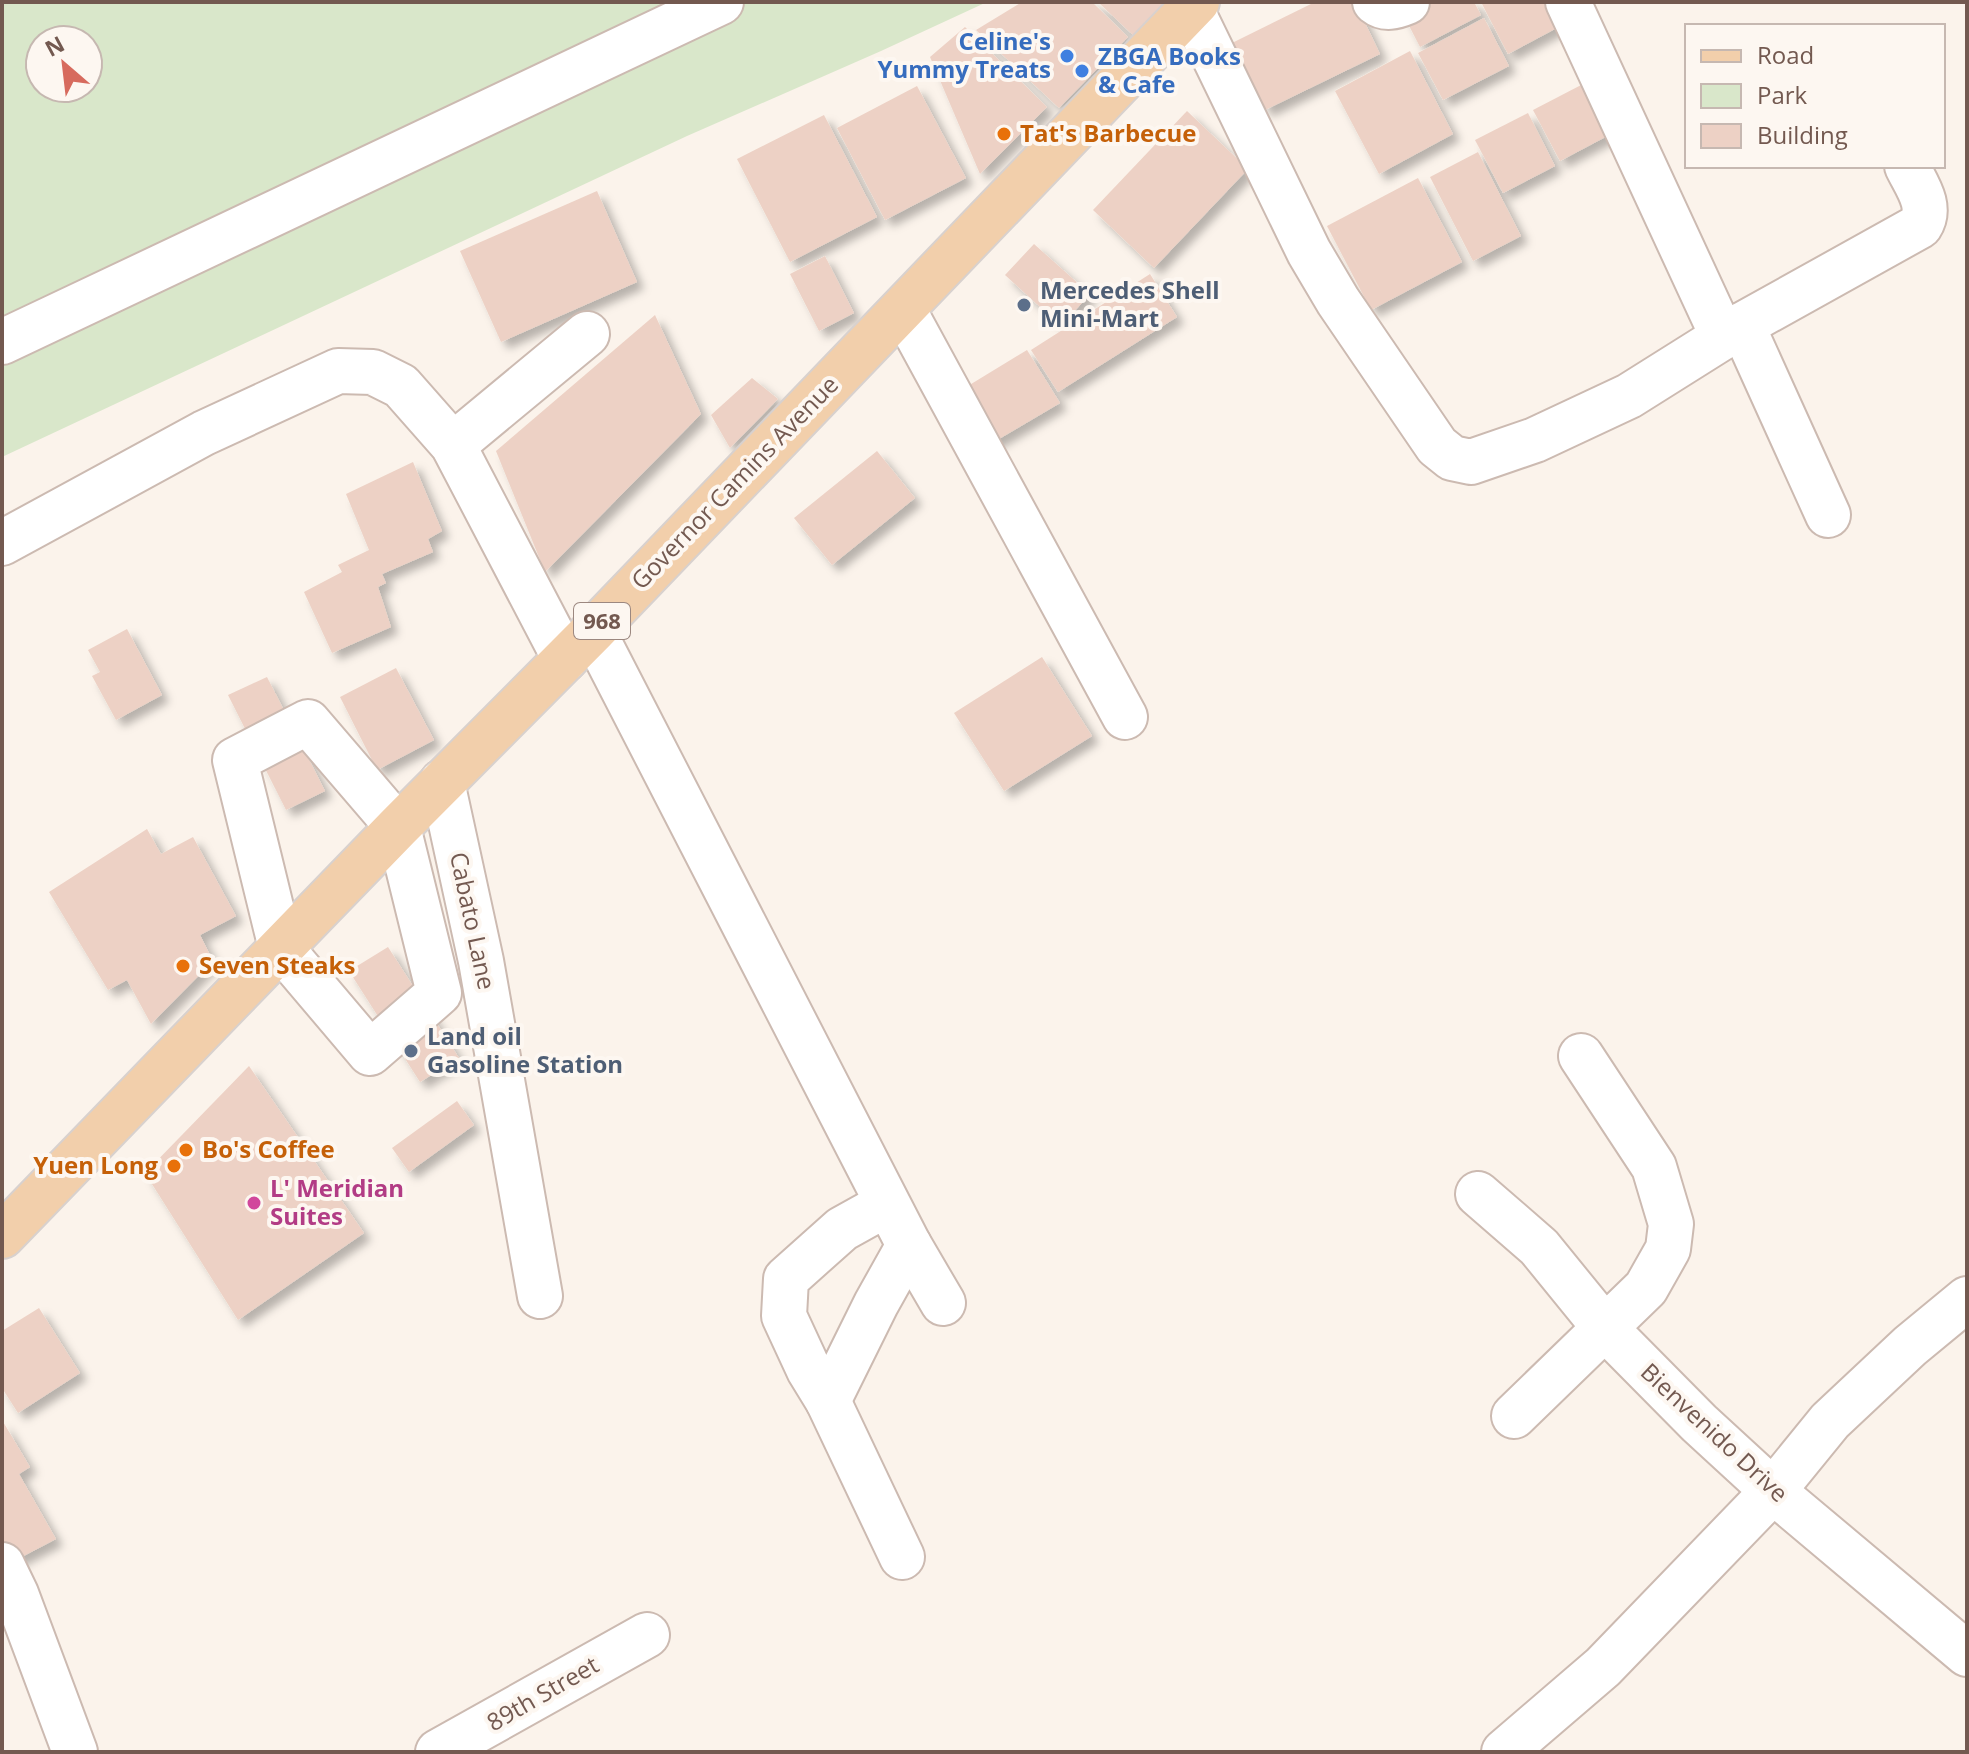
<svg xmlns="http://www.w3.org/2000/svg" width="1969" height="1754" font-family="'Open Sans',sans-serif">
  <style>
    .green { fill: #d9e7ca; fill-rule: evenodd }
    .building { fill: #edd1c5; filter: url(#shadow) }
    .lines { fill: none; stroke-linecap: round; stroke-linejoin: round }
    .minor-casing { stroke: #ccbab1; stroke-width: 48 }
    .major-casing { stroke: #d8d1ce; stroke-width: 48 }
    .minor { stroke: #fff; stroke-width: 44 }
    .major { stroke: #f2cfab; stroke-width: 44 }
    .shop-dot { fill: #3f7fe0; stroke: #fdf7f1; stroke-width: 3 }
    .food-dot { fill: #e8710a; stroke: #fdf7f1; stroke-width: 3 }
    .service-dot { fill: #5c6f8a; stroke: #fdf7f1; stroke-width: 3 }
    .hotel-dot { fill: #d1479c; stroke: #fdf7f1; stroke-width: 3 }
    .labels { text-anchor: middle; stroke-width: 8; stroke-linejoin: round; paint-order: stroke }
    .shield { fill: #fdf7f1; stroke: #9c8880; stroke-width: 2 }
    .shield-label { font-size: 22px; font-weight: bold; fill: #735950 }
    .shop-label { font-size: 24px; font-weight: bold; fill: #366cbe; stroke: #fdf7f1; text-anchor: end }
    .food-label { font-size: 24px; font-weight: bold; fill: #c56008; stroke: #fdf7f1; text-anchor: start }
    .service-label { font-size: 24px; font-weight: bold; fill: #4e5e75; stroke: #fdf7f1; text-anchor: start }
    .street-label { font-size: 24px; fill: #735950; stroke: #fdf7f1 }
    .hotel-label { font-size: 24px; font-weight: bold; fill: #b23c85; stroke: #fdf7f1; text-anchor: start }
  </style>
  <defs>
    <filter id="shadow"><feDropShadow dx="7" dy="7" stdDeviation="4" flood-color="#0004"/></filter>
  </defs>
  <rect width="100%" height="100%" fill="#fbf3eb"/>
  <!-- green -->
  <path class="green" d="M2,2H987L881,51L687,136L2,457ZM40,40H88V88H40Z"/>
  <!-- building -->
  <g class="building">
    <path d="M1022,2H1092L1128,37L1059,108L976,30Z"/>
    <path d="M1098,2H1165L1133,35Z"/>
    <path d="M1315,2H1355L1380,54L1265,110L1232,43Z"/>
    <path d="M1416,2H1474L1481,15L1420,47L1401,10Z"/>
    <path d="M1481,2H1558L1568,22L1508,54Z"/>
    <path d="M1484,18L1509,66L1443,100L1418,53Z"/>
    <path d="M965,27L1047,107L980,174L930,57Z"/>
    <path d="M1410,51L1453,134L1379,174L1335,91Z"/>
    <path d="M1585,83L1611,134L1560,161L1533,110Z"/>
    <path d="M917,86L966,178L885,220L837,128Z"/>
    <path d="M1187,111L1248,169L1154,268L1093,210Z"/>
    <path d="M1528,113L1555,166L1503,193L1475,140Z"/>
    <path d="M824,115L877,217L790,262L737,159Z"/>
    <path d="M1478,152L1521,236L1473,261L1430,177Z"/>
    <path d="M1418,178L1462,262L1371,310L1327,226Z"/>
    <path d="M597,191L637,282L501,342L460,251Z"/>
    <path d="M1034,244L1090,294L1061,326L1005,275Z"/>
    <path d="M825,256L854,313L819,331L790,274Z"/>
    <path d="M1150,274L1177,317L1058,392L1031,350Z"/>
    <path d="M655,315L701,414L545,572L496,451Z"/>
    <path d="M1027,350L1060,403L987,446L958,392Z"/>
    <path d="M752,378L778,399L730,448L711,415Z"/>
    <path d="M877,451L915,498L832,565L794,518Z"/>
    <path d="M413,462L442,531L428,539L433,552L382,574L386,583L378,587L391,627L332,653L304,592L342,572L338,565L369,550L346,494Z"/>
    <path d="M127,629L162,695L116,720L92,676L100,672L88,650Z"/>
    <path d="M1042,657L1092,736L1004,791L954,713Z"/>
    <path d="M396,668L434,740L377,770L340,697Z"/>
    <path d="M267,677L325,791L286,810L228,695Z"/>
    <path d="M147,829L161,854L193,837L236,916L200,935L213,961L151,1024L127,980L108,990L49,892Z"/>
    <path d="M388,947L459,1058L420,1082L349,971Z"/>
    <path d="M249,1066L364,1233L238,1320L145,1173Z"/>
    <path d="M457,1101L474,1125L409,1172L392,1148Z"/>
    <path d="M39,1308L80,1373L18,1413L2,1388V1331Z"/>
    <path d="M2,1420L30,1467L19,1474L56,1539L14,1561L2,1538Z"/>
  </g>
  <g class="lines">
    <defs>
      <g id="minor">
        <path d="M1375,2C1385,10 1395,7 1407,2"/>
        <path d="M1568,2L1723,337"/>
        <path d="M1191,9L1309,252L1338,301L1437,446L1452,458L1471,462L1535,440L1629,396L1742,325L1920,226C1933,206 1916,185 1907,166"/>
        <path d="M903,309L1125,717"/>
        <path d="M1742,325L1828,515"/>
        <path d="M2,342L721,2"/>
        <path d="M453,445L587,334"/>
        <path d="M2,543L204,433L338,371L373,372L401,386L453,445L565,659"/>
        <path d="M593,631L909,1245L876,1304L828,1401L809,1370L784,1316L786,1279L842,1229L887,1204"/>
        <path d="M308,722L398,827L439,993L370,1053L281,948L235,760Z"/>
        <path d="M442,782L481,961L540,1296"/>
        <path d="M1478,1194L1539,1247L1605,1328L1699,1423L1773,1491L1967,1654"/>
        <path d="M909,1245L943,1303"/>
        <path d="M828,1401L902,1557"/>
        <path d="M1514,1416L1646,1288L1668,1249L1671,1224L1654,1167L1581,1056"/>
        <path d="M2,1565L16,1594L75,1752"/>
        <path d="M438,1752L647,1635"/>
        <path d="M1504,1752L1603,1667L1773,1491L1830,1421L1910,1346L1967,1299"/>
      </g>
      <path id="major" d="M2,1236L398,827L593,631L1197,2"/>
    </defs>
    <!-- minor casing -->
    <use href="#minor" class="minor-casing"/>
    <!-- major casing -->
    <use href="#major" class="major-casing"/>
    <!-- minor -->
    <use href="#minor" class="minor"/>
    <!-- major -->
    <use href="#major" class="major"/>
  </g>
  <!-- markers -->
  <g class="shop-dot">
    <circle cx="1067" cy="56" r="8"/>
    <circle cx="1082" cy="71" r="8"/>
  </g>
  <g class="food-dot">
    <circle cx="1004" cy="134" r="8"/>
    <circle cx="183" cy="966" r="8"/>
    <circle cx="186" cy="1150" r="8"/>
    <circle cx="174" cy="1166" r="8"/>
  </g>
  <g class="service-dot">
    <circle cx="1024" cy="305" r="8"/>
    <circle cx="411" cy="1051" r="8"/>
  </g>
  <circle class="hotel-dot" cx="254" cy="1203" r="8"/>
  <g class="labels">
    <!-- shield labels -->
    <rect class="shield" x="574" y="603" width="56" height="36" rx="6"/>
    <g class="shield-label">
      <text x="602" y="629">968</text>
    </g>
    <!-- shop labels -->
    <g class="shop-label">
      <text x="1051" y="50">Celine's<tspan x="1051" dy="28">Yummy Treats</tspan></text>
      <text x="1098" y="65" text-anchor="start">ZBGA Books<tspan x="1098" dy="28">&amp; Cafe</tspan></text>
    </g>
    <!-- food labels -->
    <g class="food-label">
      <text x="1020" y="142">Tat's Barbecue</text>
      <text x="199" y="974">Seven Steaks</text>
      <text x="202" y="1158">Bo's Coffee</text>
      <text x="158" y="1174" text-anchor="end">Yuen Long</text>
    </g>
    <!-- service labels -->
    <g class="service-label">
      <text x="1040" y="299">Mercedes Shell<tspan x="1040" dy="28">Mini-Mart</tspan></text>
      <text x="427" y="1045">Land oil<tspan x="427" dy="28">Gasoline Station</tspan></text>
    </g>
    <!-- street labels -->
    <g class="street-label">
      <text transform="translate(735 483) rotate(-46)" y="8">Governor Camins Avenue</text>
      <text transform="translate(472 921) rotate(78)" y="8">Cabato Lane</text>
      <text transform="translate(1714 1433) rotate(43)" y="8">Bienvenido Drive</text>
      <text transform="translate(543 1694) rotate(-30)" y="8">89th Street</text>
    </g>
    <!-- hotel labels -->
    <g class="hotel-label">
      <text x="270" y="1197">L' Meridian<tspan x="270" dy="28">Suites</tspan></text>
    </g>
  </g>
  <!-- border -->
  <rect width="1969" height="1754" fill="none" stroke="#735950" stroke-width="8"/>
  <!-- legend -->
  <rect x="1685" y="24" width="260" height="144" fill="#fdf7f1" stroke="#c6b8b1" stroke-width="2"/>
  <rect x="1701" y="50" width="40" height="12" fill="#f2cfab" stroke="#c6b8b1" stroke-width="2"/>
  <text x="1757" y="64" font-size="24" fill="#735950">Road</text>
  <rect x="1701" y="84" width="40" height="24" fill="#d9e7ca" stroke="#c6b8b1" stroke-width="2"/>
  <text x="1757" y="104" font-size="24" fill="#735950">Park</text>
  <rect x="1701" y="124" width="40" height="24" fill="#edd1c5" stroke="#c6b8b1" stroke-width="2"/>
  <text x="1757" y="144" font-size="24" fill="#735950">Building</text>
  <!-- north arrow -->
  <g transform="translate(64 64) rotate(332)"><circle r="38" fill="#fdf7f1" stroke="#c6b8b1" stroke-width="2"/>
  <path d="M0-6L14 30L0 20L-14 30Z" fill="#d76b5e"/>
  <text y="-12" font-size="22" font-weight="bold" text-anchor="middle" fill="#735950">N</text>
  </g>
</svg>
